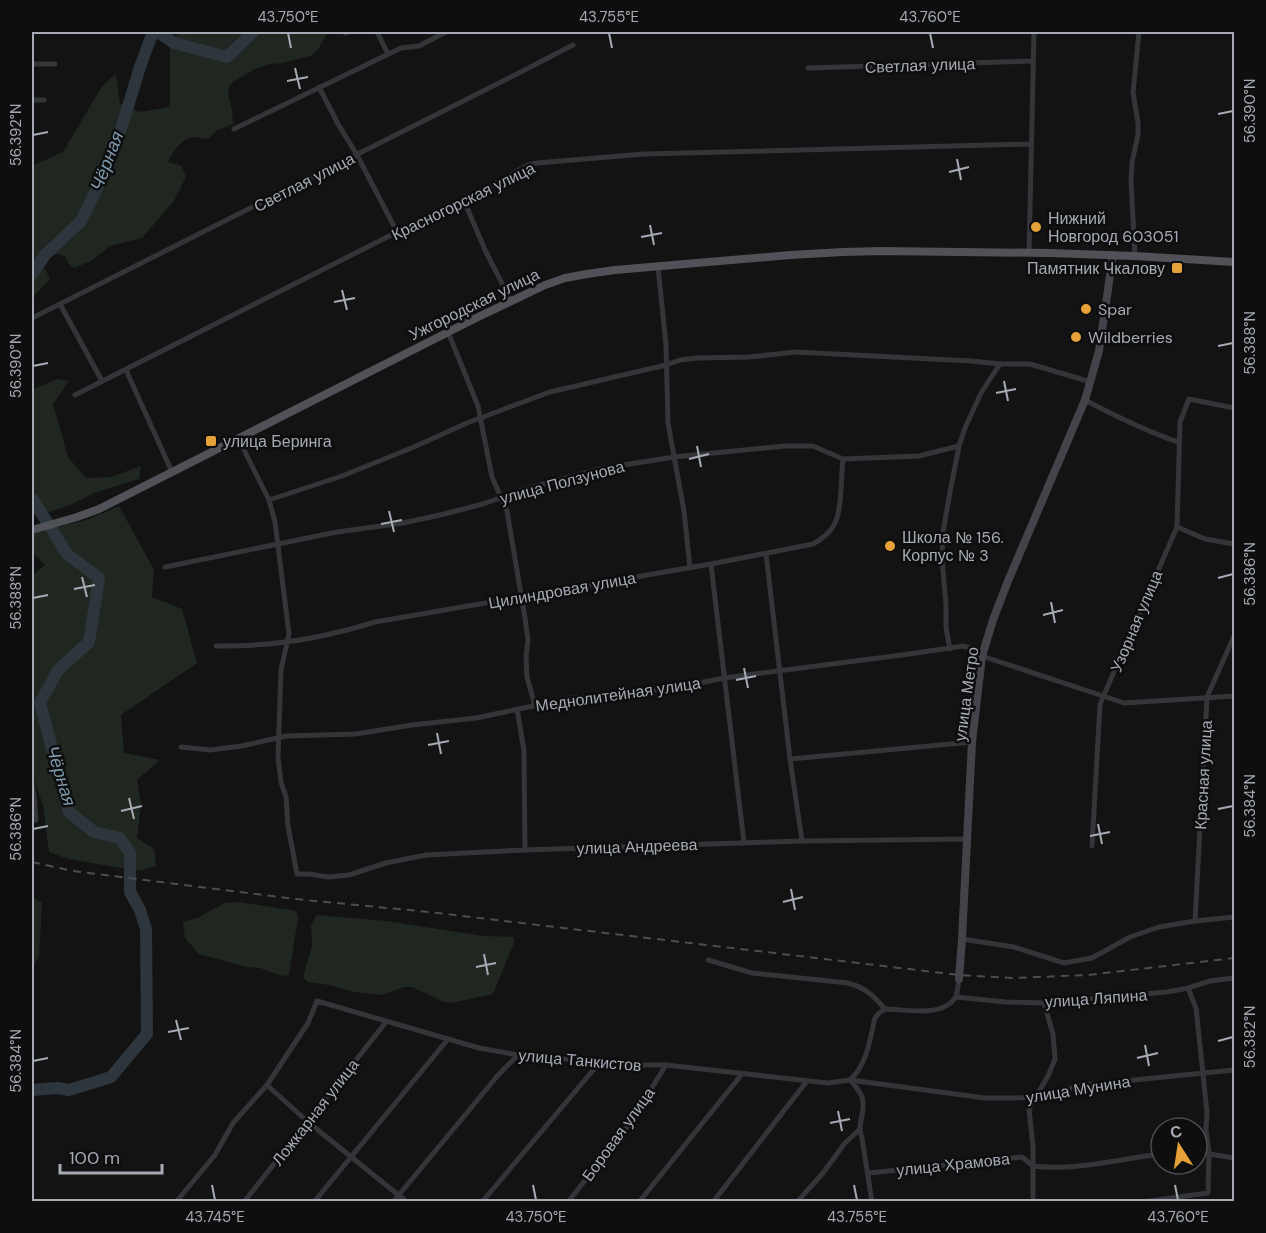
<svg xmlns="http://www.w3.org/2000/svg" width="1266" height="1233" font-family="'DM Sans',sans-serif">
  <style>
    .green { fill: #1f2720 }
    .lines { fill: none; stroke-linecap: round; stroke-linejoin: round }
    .river { stroke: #2d363c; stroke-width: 12 }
    .street { stroke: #343539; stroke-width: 5 }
    .secondary { stroke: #424449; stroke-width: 8 }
    .primary { stroke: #505258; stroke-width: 8 }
    .rail { stroke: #4b4d52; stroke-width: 2; stroke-dasharray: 8 6; stroke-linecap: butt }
    .ticks { fill: none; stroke: #a5aab4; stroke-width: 2 }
    .poi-dot { fill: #e6a238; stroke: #0e0e0f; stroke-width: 2 }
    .labels { text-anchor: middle; stroke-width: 5; stroke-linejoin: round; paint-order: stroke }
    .street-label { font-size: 16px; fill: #a5aab4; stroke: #0e0e0f }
    .poi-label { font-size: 16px; fill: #a5aab4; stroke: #0e0e0f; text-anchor: start }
    .water-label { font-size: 18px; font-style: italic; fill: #7e9aad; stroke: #0e0e0f }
    .neatline { fill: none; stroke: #a5aab4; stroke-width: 2 }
    .ticks-label { font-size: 15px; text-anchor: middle; fill: #a5aab4 }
  </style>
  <rect width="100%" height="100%" fill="#131314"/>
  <!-- green -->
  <g class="green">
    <path d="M181,32H328L318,50L311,56L283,63L270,64L255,69L233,82L229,87L228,94L232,110L233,124L218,130L209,138L204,139C187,131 174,148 168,162L182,166L186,177L174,201L142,238L110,246L91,261L74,268L68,263L65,256L50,253L44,267L50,279L32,298V166L63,152L102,86L116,74L120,104L139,112L170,107V41Z"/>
    <path d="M57,379L69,381L53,404L68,457L86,478L111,477L141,466L139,479L94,493L68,506L32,517V390Z"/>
    <path d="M119,506L154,570L152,597L182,609L197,663L121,715L124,753L160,760L137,780L141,805L137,838L154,849L156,866L139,871L68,859L49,852L43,805L32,775V576L45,565L32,552V534L89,519Z"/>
    <path d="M32,897L42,903L39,957L32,966Z"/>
    <path d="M239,902L296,911L298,917L289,975L282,976L260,968L247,967L206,956L199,954L185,938L183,922L197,918L225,903Z"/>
    <path d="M317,915L387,921L483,936L514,937V943L493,994L451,1003L444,1002L412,987H404L382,995L355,992L329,985L308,982L303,977L312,946L311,925Z"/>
  </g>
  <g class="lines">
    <!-- river -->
    <g class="river">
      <path d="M158,32L174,43L227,57L253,32"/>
      <path d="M32,274L45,255L81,221L104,174L122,126L140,67L153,32"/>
      <path d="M32,499L34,501L67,554L99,578L89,642L58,670L40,703L69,812L94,832L120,838L130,853V892L140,910L146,929L147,1034L111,1077L69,1090L58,1088L32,1090"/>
    </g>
    <!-- street -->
    <g class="street">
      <path d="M377,32L388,54"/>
      <path d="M345,33L348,32"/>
      <path d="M32,64H55"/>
      <path d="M808,68L1033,61"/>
      <path d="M319,87L338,124L357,155L397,232"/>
      <path d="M32,100H44"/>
      <path d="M234,129L401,48L419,46L446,32"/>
      <path d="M464,201L486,252L511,301"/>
      <path d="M1029,253L1034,32"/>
      <path d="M1135,256L1131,181L1132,162L1138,135V123L1133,93L1139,32"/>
      <path d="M658,267L666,345L668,423L684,511L690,568"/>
      <path d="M60,304L102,381"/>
      <path d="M34,317L505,80L573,45"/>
      <path d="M448,332L478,406L492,477L507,511L525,618L528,640L526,657L527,677L535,706"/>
      <path d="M126,370L172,472"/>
      <path d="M75,395L397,232L464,201L528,165L537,163L644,154L1032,144"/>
      <path d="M1085,400C1115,416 1146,431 1178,442"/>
      <path d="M238,438L269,500L275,522L289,634L281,670L278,757L281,782L286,797L288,826L297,874H309L328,877L349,875L386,863L426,855L525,850L802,841L968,839"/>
      <path d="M269,500L342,476L414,447L467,423L550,392L666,365L680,360L698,358L749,357L796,352L971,361L1000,364H1030L1091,382"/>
      <path d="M1177,527L1205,539L1234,544"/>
      <path d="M766,554L790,759L802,841"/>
      <path d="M711,564L744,843"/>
      <path d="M165,567L337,532L403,523L444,514L483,504L525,489L604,468L674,457L785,446H813L843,459L919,456L959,446"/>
      <path d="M216,646C270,647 324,638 375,622L711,564L813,544C822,539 829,534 834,525C842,512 841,476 843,459"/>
      <path d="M950,649L946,628V605L942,559L943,532L950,492L959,446L965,428L981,393L1000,364"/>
      <path d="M517,709L524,751L525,850"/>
      <path d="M181,747L210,750L242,746L286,736L356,734L412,725L476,718L571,698L675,688L724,678L902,655L963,646L974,649L982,656L1124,703L1234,696"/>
      <path d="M790,759L972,742"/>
      <path d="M32,784L34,796L36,820L32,821"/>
      <path d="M1092,846L1100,704L1177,527L1180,422L1189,399L1234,408"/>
      <path d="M1195,921L1207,697L1234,636"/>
      <path d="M962,939L1014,947L1064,963L1092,958L1130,937L1159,927L1195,921L1234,917"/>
      <path d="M708,960L752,973L848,983C866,988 873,995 885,1009"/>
      <path d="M956,997L1005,1002L1044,1003L1167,992L1188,988L1210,981L1234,978"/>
      <path d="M850,1080C867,1065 870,1039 875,1018L879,1013L885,1009C904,1009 942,1018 955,998C958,993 958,985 959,979"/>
      <path d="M850,1080C854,1085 860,1091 862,1097C867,1111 856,1123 862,1138L872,1202"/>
      <path d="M1197,1152L1234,1158"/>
      <path d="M1033,1166C1076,1171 1119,1159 1161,1154"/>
      <path d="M869,1173L1022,1157L1033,1166"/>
      <path d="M176,1202L215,1155L233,1123L267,1085"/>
      <path d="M244,1202L386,1022"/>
      <path d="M314,1202L448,1039"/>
      <path d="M393,1202L499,1074L518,1055"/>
      <path d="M407,1202L308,1122L267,1085L308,1023L317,1001L479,1048L518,1055L639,1065H666L828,1083L850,1080L985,1098H1015L1037,1097L1084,1085L1234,1070"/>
      <path d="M482,1202L600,1062"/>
      <path d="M568,1202L628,1126L666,1065"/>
      <path d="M639,1202L742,1074"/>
      <path d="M713,1202L807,1081"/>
      <path d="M797,1202L823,1173L845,1143L859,1130"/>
      <path d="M1033,1202V1147L1029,1109L1048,1076L1055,1059L1053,1034L1044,1003"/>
      <path d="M1142,1202L1208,1193L1209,1153L1206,1129L1207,1113L1203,1074L1196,1008L1188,988"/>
    </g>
    <!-- secondary -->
    <path class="secondary" d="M959,979L962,939L972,742L982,656L993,620L1008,581L1085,400L1099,351L1113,255"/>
    <!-- primary -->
    <path class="primary" d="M32,530L77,517L99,509L476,318L545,285L565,278L587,274L615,270L790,255L843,252L881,251L1049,253L1135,256L1234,262"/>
    <!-- rail -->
    <path class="rail" d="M32,862L73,871L295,899L429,912L959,975L1012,978L1088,975L1234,958"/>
  </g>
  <!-- ticks -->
  <path class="ticks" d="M288,33L291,48M609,33L612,48M930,33L933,48M295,68L300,89M287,81L308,77M1218,114L1233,111M33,135L48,132M957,159L961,180M949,172L969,167M650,225L654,245M641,237L662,233M342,290L347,310M334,302L355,298M1218,346L1233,343M33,366L48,363M1004,381L1008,401M996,393L1016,389M697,446L701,467M689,459L709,454M389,511L394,532M381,524L402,520M82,577L87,597M1218,578L1233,574M74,589L95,585M33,598L48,595M1051,602L1055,623M1043,615L1063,610M744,668L748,688M736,680L756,676M437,733L441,754M428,745L449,741M129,798L134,819M1218,809L1233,806M121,811L142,806M1098,824L1102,844M33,829L48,826M1090,836L1110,832M791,889L795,910M783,902L803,897M484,954L488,975M476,967L496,963M176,1020L181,1040M168,1032L189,1028M1218,1041L1233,1037M1145,1045L1149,1066M1137,1058L1158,1053M33,1061L48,1058M838,1111L842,1131M830,1123L850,1119M212,1185L215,1200M533,1185L536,1200M854,1185L857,1200M1175,1185L1178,1200"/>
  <!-- markers -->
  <g class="poi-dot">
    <circle cx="1036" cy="227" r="6"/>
    <rect x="1171" y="262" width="12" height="12" rx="3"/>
    <circle cx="1086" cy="309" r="6"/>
    <circle cx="1076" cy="337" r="6"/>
    <rect x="205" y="435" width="12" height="12" rx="3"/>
    <circle cx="890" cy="546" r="6"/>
  </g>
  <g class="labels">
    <!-- street labels -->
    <g class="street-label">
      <text transform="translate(920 65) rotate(-2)" y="6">Светлая улица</text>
      <text transform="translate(304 182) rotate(-27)" y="6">Светлая улица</text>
      <text transform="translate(463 201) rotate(-26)" y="6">Красногорская улица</text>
      <text transform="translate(474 304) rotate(-26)" y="6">Ужгородская улица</text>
      <text transform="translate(562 482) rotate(-15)" y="6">улица Ползунова</text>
      <text transform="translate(562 590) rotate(-10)" y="6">Цилиндровая улица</text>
      <text transform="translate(1136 621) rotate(-67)" y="6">Узорная улица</text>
      <text transform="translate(618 694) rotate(-8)" y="6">Меднолитейная улица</text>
      <text transform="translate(966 694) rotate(-82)" y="6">улица Метро</text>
      <text transform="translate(1203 775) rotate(-87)" y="6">Красная улица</text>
      <text transform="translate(637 846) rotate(-2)" y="6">улица Андреева</text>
      <text transform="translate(1096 998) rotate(-4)" y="6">улица Ляпина</text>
      <text transform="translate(580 1060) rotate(5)" y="6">улица Танкистов</text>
      <text transform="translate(1078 1089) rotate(-9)" y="6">улица Мунина</text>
      <text transform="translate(315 1112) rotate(-52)" y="6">Ложкарная улица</text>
      <text transform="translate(618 1134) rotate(-54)" y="6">Боровая улица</text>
      <text transform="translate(953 1164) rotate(-6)" y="6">улица Храмова</text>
    </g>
    <!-- poi labels -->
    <g class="poi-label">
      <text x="1048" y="224">Нижний<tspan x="1048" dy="18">Новгород 603051</tspan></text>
      <text x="1165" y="274" text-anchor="end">Памятник Чкалову</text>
      <text x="1098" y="315">Spar</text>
      <text x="1088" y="343">Wildberries</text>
      <text x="223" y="447">улица Беринга</text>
      <text x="902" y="543">Школа № 156.<tspan x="902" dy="18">Корпус № 3</tspan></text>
    </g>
    <!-- water labels -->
    <g class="water-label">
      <text transform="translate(107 161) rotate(-69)" y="6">Чёрная</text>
      <text transform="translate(61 776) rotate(73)" y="6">Чёрная</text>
    </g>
  </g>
  <!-- border -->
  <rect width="1266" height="1233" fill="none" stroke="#0e0e0f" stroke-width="66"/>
  <!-- north arrow -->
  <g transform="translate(1179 1146) rotate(348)"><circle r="28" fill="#0e0e0f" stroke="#4a4c51" stroke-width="1.5"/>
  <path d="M0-4.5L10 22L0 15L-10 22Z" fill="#e6a238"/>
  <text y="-9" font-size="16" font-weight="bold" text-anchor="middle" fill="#a5aab4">С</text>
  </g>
  <!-- scale -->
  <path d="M60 1164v9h102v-9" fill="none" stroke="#a5aab4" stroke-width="3"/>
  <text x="69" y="1164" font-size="18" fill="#a5aab4" stroke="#0e0e0f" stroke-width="4.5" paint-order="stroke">100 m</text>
  <rect x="33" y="33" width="1200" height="1167" class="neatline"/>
  <g class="ticks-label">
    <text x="288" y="22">43.750°E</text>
    <text x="609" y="22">43.755°E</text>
    <text x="930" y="22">43.760°E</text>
    <text transform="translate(1250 111) rotate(-90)" y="5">56.390°N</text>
    <text transform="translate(16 135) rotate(-90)" y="5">56.392°N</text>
    <text transform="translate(1250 343) rotate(-90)" y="5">56.388°N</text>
    <text transform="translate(16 366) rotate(-90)" y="5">56.390°N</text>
    <text transform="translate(1250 574) rotate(-90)" y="5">56.386°N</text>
    <text transform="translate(16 598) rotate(-90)" y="5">56.388°N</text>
    <text transform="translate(1250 806) rotate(-90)" y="5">56.384°N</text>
    <text transform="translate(16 829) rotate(-90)" y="5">56.386°N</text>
    <text transform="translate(1250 1037) rotate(-90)" y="5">56.382°N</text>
    <text transform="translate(16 1061) rotate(-90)" y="5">56.384°N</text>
    <text x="215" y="1222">43.745°E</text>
    <text x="536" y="1222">43.750°E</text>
    <text x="857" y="1222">43.755°E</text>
    <text x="1178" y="1222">43.760°E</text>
  </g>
</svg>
